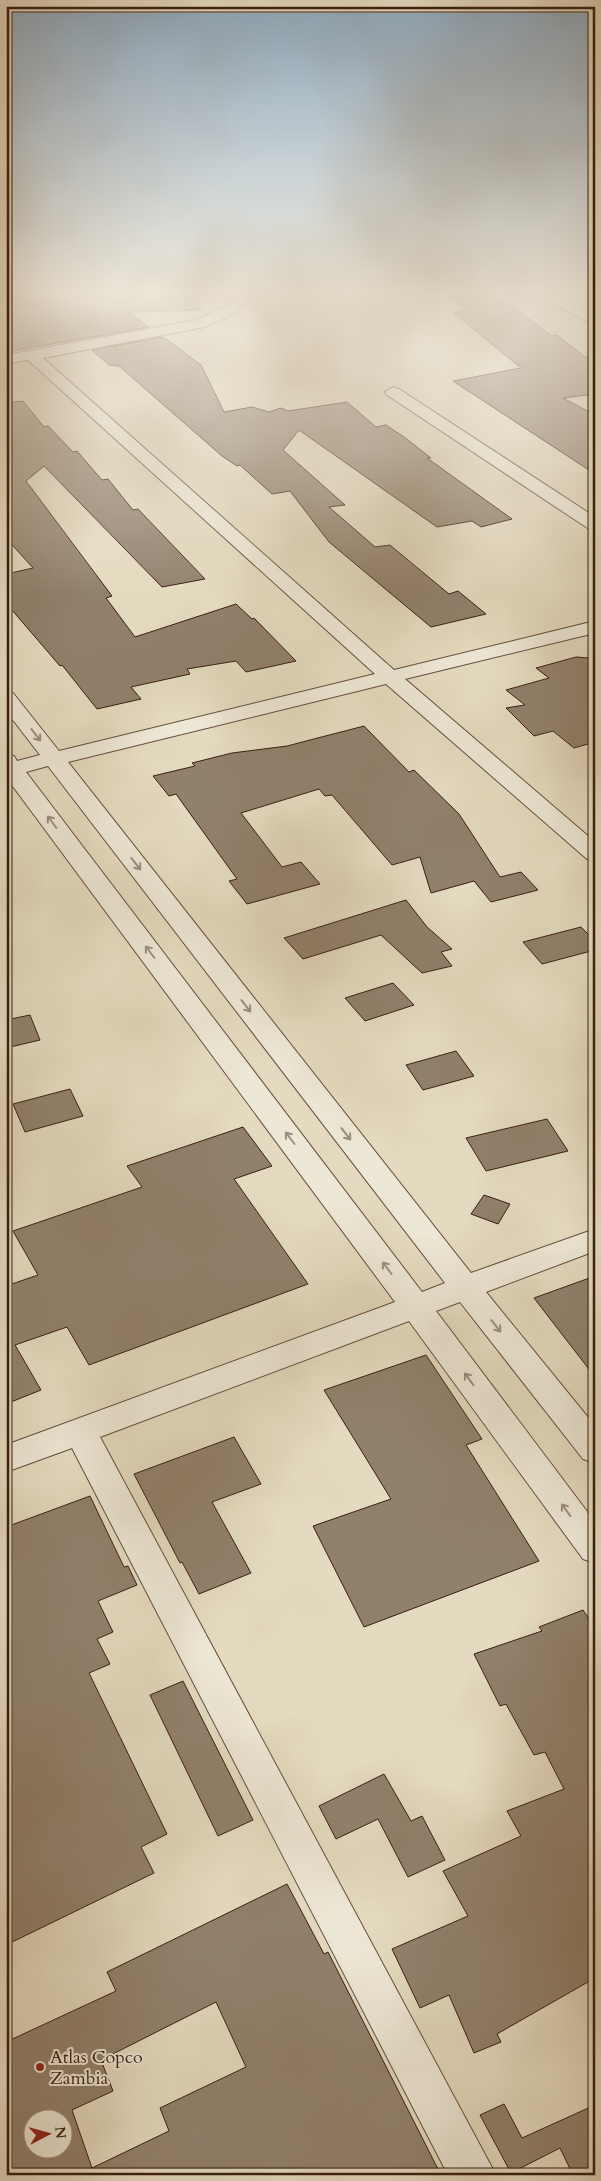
<svg xmlns="http://www.w3.org/2000/svg" width="601" height="2181" font-family="Cardo,serif">
  <style>
    .building { fill: #91806c; stroke: #381e13; fill-rule: evenodd }
    .lines { fill: none; stroke-linecap: round; stroke-linejoin: round }
    .minor-casing { stroke: #634d3e; stroke-width: 2 }
    .minor { fill: #ede7d5; fill-rule: evenodd }
    .oneway { stroke: #9c8d7e }
    .poi-dot { fill: #8f2418; stroke: #ede7d5; stroke-width: 2 }
    .labels { text-anchor: middle; stroke-width: 4; stroke-linejoin: round; paint-order: stroke }
    .near-poi-label { font-size: 18px; fill: #381e13; stroke: #ede7d5; text-anchor: start }
  </style>
  <rect width="100%" height="100%" fill="#e4dabf"/>
  <filter id="stains"><feTurbulence type="fractalNoise" baseFrequency=".004" numOctaves="4"/><feColorMatrix values="0 0 0 0 .2 0 0 0 0 .09 0 0 0 0 .02 0 0 0 .5 -.17"/></filter>
  <radialGradient id="worn" r=".72"><stop offset=".6" stop-color="#630" stop-opacity="0"/><stop offset="1" stop-color="#630" stop-opacity=".3"/></radialGradient>
  <!-- building -->
  <g class="building">
    <path d="M6,290H200V310L128,312L149,327L6,352Z"/>
    <path d="M488,293L526,316L551,336L557,335L585,357L595,356V394L563,398L595,415V474L453,381L521,368L454,313L468,310L449,298Z"/>
    <path d="M163,337L201,365L224,412L252,407L269,412L281,408L288,411L347,402L376,427L386,425L404,437L431,458H427L512,519L481,527L472,521L437,527L299,430L283,450L345,505L329,507L375,547L390,545L449,594L458,591L486,614L431,627L329,542L290,491L272,494L240,465L237,466L222,456L119,366L109,365L92,350Z"/>
    <path d="M23,401L44,427L48,426L73,452L77,451L102,480L108,479L133,510L138,509L205,579L162,587L44,466L26,481L112,596L106,598L135,637L236,604L252,619L254,618L296,661L246,672L236,661L187,669L190,674L131,687L141,699L97,709L62,665L60,666L6,603V574L33,568L6,538V403Z"/>
    <path d="M576,657L589,658L595,673V742L574,748L553,731L534,736L506,708L525,705L506,690L549,678L536,668Z"/>
    <path d="M364,726L409,772L414,770L459,814L500,877L521,872L538,890L491,902L474,881L431,893L420,857L392,865L332,795L325,796L319,789L241,813L282,867L301,862L320,884L247,904L229,881L237,879L176,794L169,796L153,776L195,766L192,763L232,753L287,746Z"/>
    <path d="M406,900L427,927L452,949L441,952L452,966L422,973L381,935L303,959L284,938Z"/>
    <path d="M581,927L595,941V950L542,964L523,942Z"/>
    <path d="M393,983L414,1005L365,1021L345,998Z"/>
    <path d="M30,1015L40,1040L6,1048V1020Z"/>
    <path d="M456,1051L474,1076L423,1090L406,1065Z"/>
    <path d="M70,1089L83,1116L25,1132L13,1104Z"/>
    <path d="M547,1119L568,1151L486,1171L466,1138Z"/>
    <path d="M243,1127L272,1166L234,1179L308,1284L89,1365L67,1327L15,1345L41,1390L6,1404V1286L38,1275L13,1231L142,1187L127,1166Z"/>
    <path d="M484,1195L510,1204L498,1224L471,1214Z"/>
    <path d="M595,1276V1377L534,1298Z"/>
    <path d="M426,1355L482,1439L466,1445L539,1561L364,1627L313,1526L391,1499L324,1390Z"/>
    <path d="M234,1437L261,1484L212,1502L251,1573L199,1594L182,1562L180,1563L134,1474Z"/>
    <path d="M90,1496L124,1567L128,1566L137,1585L98,1601L113,1632L97,1639L110,1664L89,1673L167,1834L141,1847L154,1873L6,1945V1527Z"/>
    <path d="M583,1610L595,1628V1978L497,2034L501,2042L474,2053L449,1995L420,2008L392,1949L468,1916L443,1871L521,1836L507,1811L564,1789L545,1752L534,1755L506,1704L500,1706L474,1654L542,1631L539,1627Z"/>
    <path d="M183,1681L253,1820L218,1836L150,1695Z"/>
    <path d="M384,1774L411,1821L422,1816L445,1860L408,1877L378,1819L336,1839L319,1806Z"/>
    <path d="M287,1884L324,1954L328,1952L441,2175H6V2042L116,1991L107,1972ZM216,2002L246,2067L160,2108L169,2131L92,2168L72,2110L113,2091L101,2060ZM32,2118H62V2148H32Z"/>
    <path d="M504,2104L522,2138L595,2105V2175H573L560,2148L511,2173L480,2115Z"/>
  </g>
  <g class="lines">
    <defs>
      <g id="minor">
        <path d="M233,290H247L249,297L233,314L205,327L43,358L394,670L595,621V633L405,679L595,842V861L587,859L386,684L68,762L471,1273L595,1229V1251L486,1292L595,1426V1463L583,1459L460,1302L436,1311L595,1522V1563L583,1559L409,1321L100,1437L496,2175H448L72,1448L6,1472V1445L395,1302L6,777V754L14,756L17,761L40,755L6,711V691L13,693L59,751L375,674L28,360L6,364V355L196,320L223,308L235,297ZM48,766L445,1283L422,1292L26,772Z"/>
        <path d="M529,290H546L595,316V326Z"/>
        <path d="M393,387L399,389L595,517V530L589,529L387,395L385,392Z"/>
      </g>
    </defs>
    <!-- minor casing -->
    <use href="#minor" class="minor-casing"/>
    <!-- minor -->
    <use href="#minor" class="minor"/>
  </g>
  <!-- one-way arrows -->
  <defs><path id="oneway-shaft" d="M-6 0H5M1.5-3L5.5 0L1.5 3" fill="none" stroke-width="1.6" stroke-linecap="round" stroke-linejoin="round" transform="scale(1.25)"/></defs>
  <g class="oneway">
    <use href="#oneway-shaft" transform="translate(36 735) rotate(52)"/>
    <use href="#oneway-shaft" transform="translate(52 822) rotate(-127)"/>
    <use href="#oneway-shaft" transform="translate(136 864) rotate(52)"/>
    <use href="#oneway-shaft" transform="translate(150 952) rotate(-127)"/>
    <use href="#oneway-shaft" transform="translate(246 1006) rotate(52)"/>
    <use href="#oneway-shaft" transform="translate(346 1134) rotate(52)"/>
    <use href="#oneway-shaft" transform="translate(290 1138) rotate(-127)"/>
    <use href="#oneway-shaft" transform="translate(387 1268) rotate(-127)"/>
    <use href="#oneway-shaft" transform="translate(496 1326) rotate(52)"/>
    <use href="#oneway-shaft" transform="translate(469 1379) rotate(-126)"/>
    <use href="#oneway-shaft" transform="translate(566 1510) rotate(-126)"/>
  </g>
  <!-- sky -->
  <linearGradient id="sky" x2="0" y2="1"><stop stop-color="#8faac0"/><stop offset="0.49" stop-color="#f3eee2"/><stop offset="1" stop-color="#f3eee2" stop-opacity="0"/></linearGradient>
  <rect width="601" height="595" fill="url(#sky)"/>
  <!-- markers -->
  <circle class="poi-dot" cx="40" cy="2067" r="5"/>
  <g class="labels">
    <!-- near-poi labels -->
    <g class="near-poi-label">
      <text x="50" y="2063">Atlas Copco<tspan x="50" dy="21">Zambia</tspan></text>
    </g>
  </g>
  <!-- margin -->
  <rect width="601" height="2181" fill="none" stroke="#e4dabf" stroke-width="25"/>
  <rect x="8" y="8" width="586" height="2166" fill="none" stroke="#381e13" stroke-width="2.5"/>
  <rect x="12" y="12" width="576" height="2156" fill="none" stroke="#381e13"/>
  <!-- north arrow -->
  <g transform="translate(48 2134) rotate(84)"><circle r="24" fill="#ede7d5" stroke="#a59787"/>
  <path d="M0-4L9 19L0 12L-9 19Z" fill="#8f2418"/>
  <text y="-8" font-size="14" font-weight="bold" text-anchor="middle" fill="#381e13">N</text>
  </g>
  <rect width="100%" height="100%" filter="url(#stains)"/>
  <rect width="100%" height="100%" fill="url(#worn)"/>
</svg>
